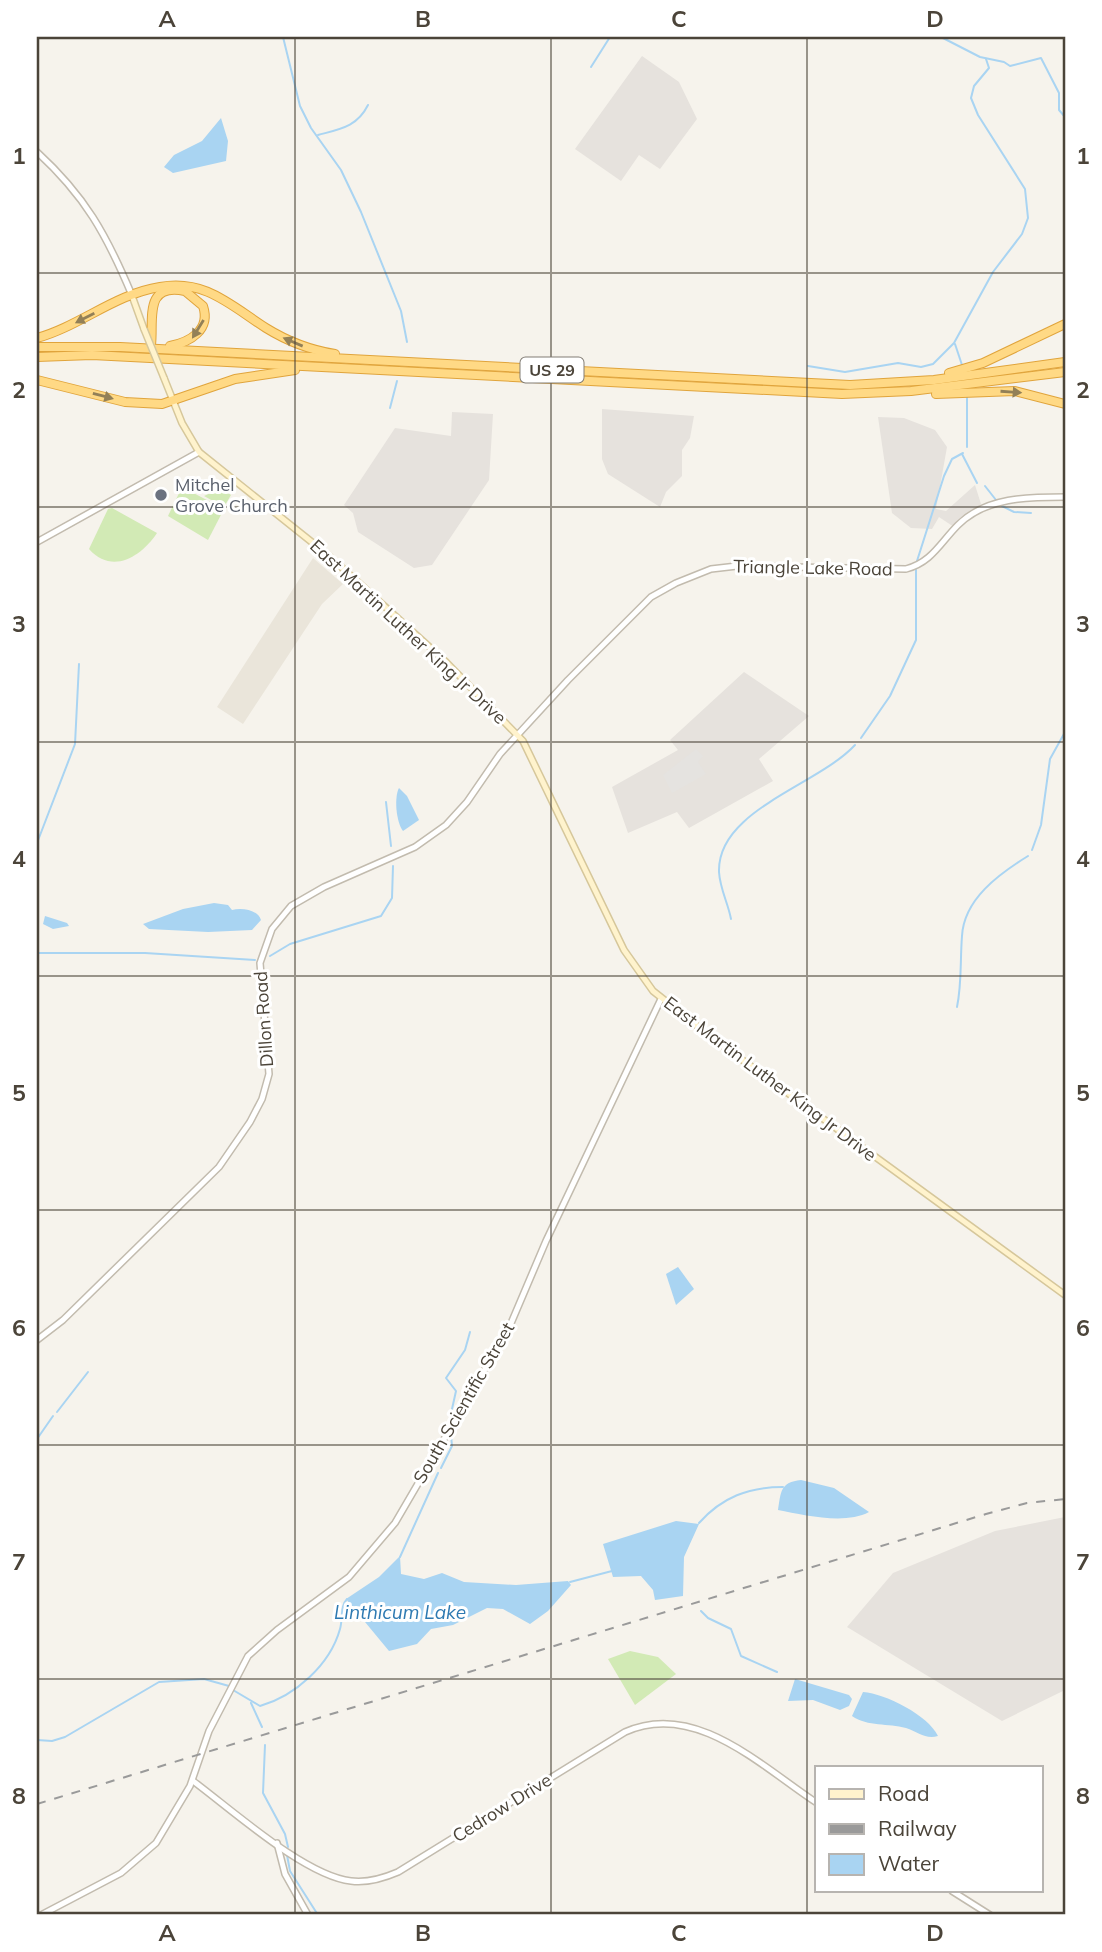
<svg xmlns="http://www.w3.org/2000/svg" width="1102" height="1952" font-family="Mulish,sans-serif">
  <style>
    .residential { fill: #eae5da }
    .industrial { fill: #e6e2dd }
    .green { fill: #d2eab5 }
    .parking { fill: #e5e3e0 }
    .water { fill: #a9d4f2 }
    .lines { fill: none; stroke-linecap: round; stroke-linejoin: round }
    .stream { stroke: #a9d4f2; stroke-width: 2 }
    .tertiary-casing { stroke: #c2bbae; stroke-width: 8 }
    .secondary-casing { stroke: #d6c79b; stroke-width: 8 }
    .trunk-casing { stroke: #e0a43c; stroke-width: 10 }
    .tertiary { stroke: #fff; stroke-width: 5 }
    .secondary { stroke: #fff3cd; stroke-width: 5 }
    .trunk { stroke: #ffd985; stroke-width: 8 }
    .rail { stroke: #9a9a9a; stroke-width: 2; stroke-dasharray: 9 9; stroke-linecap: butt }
    .secondary-bridge-casing { stroke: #d6c79b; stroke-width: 8; stroke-linecap: butt }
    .secondary-bridge { stroke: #fff3cd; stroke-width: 5 }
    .oneway { fill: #938057 }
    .grid { fill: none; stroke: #4b4439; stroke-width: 2; stroke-opacity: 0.55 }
    .worship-dot { fill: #6b7280; stroke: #fff; stroke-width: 2.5 }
    .labels { text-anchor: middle; stroke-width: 6; stroke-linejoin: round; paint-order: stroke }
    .shield { fill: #fff; stroke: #817c74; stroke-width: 2 }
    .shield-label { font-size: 16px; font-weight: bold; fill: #4b4439 }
    .worship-label { font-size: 18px; fill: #5b616d; stroke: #fff; text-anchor: start }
    .street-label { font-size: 18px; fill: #4b4439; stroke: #fff }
    .water-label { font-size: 19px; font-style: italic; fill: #2e7ab2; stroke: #fff }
    .neatline { fill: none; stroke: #4b4439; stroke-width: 2.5 }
    .grid-label { font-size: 23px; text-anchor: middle; font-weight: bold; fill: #4b4439 }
  </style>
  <rect width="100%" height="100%" fill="#f6f3ec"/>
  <!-- residential -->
  <path class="residential" d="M313,558L343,584L322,604L243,724L217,707Z"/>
  <!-- industrial -->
  <g class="industrial">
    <path d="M642,56L679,82L697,119L660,169L639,155L621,181L575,149Z"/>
    <path d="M602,409L694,416L690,438L682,450V476L666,492L660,507L608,474L602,459Z"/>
    <path d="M452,412L493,414L489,480L432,565L414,568L358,532L353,513L344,505L395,428L451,436Z"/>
    <path d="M878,417L904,418L935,430L947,447L936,509L946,511L975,485L981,504L954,527L939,517L932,529L911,528L892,513Z"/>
    <path d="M744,672L809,716L759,759L773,781L689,828L677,812L628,833L612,787L678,750L670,740Z"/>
    <path d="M1065,1517V1690L1002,1721L847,1627L893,1573L995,1531Z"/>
  </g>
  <!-- green -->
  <g class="green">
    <path d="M182,487L224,509L208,540L168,516Z"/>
    <path d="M221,488L231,495L224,507L204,496Z"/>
    <path d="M112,508L157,533C141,557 112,575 89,549L108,509Z"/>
    <path d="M630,1651L658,1657L676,1674L635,1705L608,1659Z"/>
  </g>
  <!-- parking -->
  <path class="parking" d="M696,749L703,756L698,762L706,774L672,793L663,775Z"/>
  <!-- water -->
  <g class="water">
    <path d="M221,118L228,141L226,161L173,173L164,167L174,155L202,141Z"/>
    <path d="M399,788L407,796L419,820L403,831C396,822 394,797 399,788Z"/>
    <path d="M214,903L228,905L232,910C242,907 258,910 261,920L252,930L208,932L149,929L143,924L183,909Z"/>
    <path d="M45,916L67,923L69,926L53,929L43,924Z"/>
    <path d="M678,1267L694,1289L676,1305L666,1274Z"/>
    <path d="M801,1480L834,1488L869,1512C845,1525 804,1515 778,1510C781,1492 780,1482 801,1480Z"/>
    <path d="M676,1521L699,1524L684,1557L683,1596L655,1600L653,1590L641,1576L613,1577L603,1544Z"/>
    <path d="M400,1556L401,1574L424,1579L442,1573L464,1582L516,1585L568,1581L571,1585L548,1611L530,1624L503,1609L487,1608L453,1625L431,1629L417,1644L389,1651L346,1599L379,1577Z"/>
    <path d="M795,1679L849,1695L852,1699L849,1706L840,1710L813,1700L788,1701Z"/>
    <path d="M863,1692C886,1694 928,1715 938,1736C926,1740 918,1732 906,1728C888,1723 868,1727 852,1716Z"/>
  </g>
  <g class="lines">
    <!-- stream -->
    <g class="stream">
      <path d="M283,37L300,106L311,128L341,170L361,212L401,311L407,342"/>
      <path d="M941,37L980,57L1004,62L1010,66L1041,58L1059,93V110L1065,117"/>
      <path d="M591,67L610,37"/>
      <path d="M318,135C340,129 357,127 368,105"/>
      <path d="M955,344L962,365"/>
      <path d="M808,366L845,372L898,363L921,367L933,364L954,343L993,272L1022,234L1028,218L1025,189L978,115L971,98L974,86L989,68L986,59"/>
      <path d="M967,396V447"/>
      <path d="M390,408L397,381"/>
      <path d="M962,454L977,483"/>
      <path d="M985,486L996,500"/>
      <path d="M1002,506L1014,512L1031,513"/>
      <path d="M917,561L944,476L952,459L963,453"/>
      <path d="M861,738L890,696L916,640V570"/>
      <path d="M386,802L391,846"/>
      <path d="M37,843L75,744L79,664"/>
      <path d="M1032,850L1041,825L1050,759L1065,732"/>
      <path d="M731,919C728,903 720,889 719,872C717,810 817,786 855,745"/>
      <path d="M37,953H145L255,960"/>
      <path d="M270,956L290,944L381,916L392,898L393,866"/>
      <path d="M957,1007C962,983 960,961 962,936C964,899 999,874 1028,856"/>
      <path d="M452,1409L456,1391L446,1378L465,1350L470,1332"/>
      <path d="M57,1412L88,1372"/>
      <path d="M449,1426L451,1413"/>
      <path d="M37,1439L53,1416"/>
      <path d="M441,1468L452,1446L451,1435"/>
      <path d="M699,1523C722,1497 749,1487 783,1487"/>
      <path d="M400,1557L438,1473"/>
      <path d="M570,1582L612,1571"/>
      <path d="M701,1611L708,1618L731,1629L741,1656L777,1672"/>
      <path d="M233,1690L260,1706C295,1696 330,1665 340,1629C343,1619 340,1606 347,1599"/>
      <path d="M251,1703L262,1727"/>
      <path d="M37,1740L52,1741L65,1737L159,1682L204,1679L229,1686"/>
      <path d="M265,1745L263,1793L285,1834L288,1847"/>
      <path d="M287,1855L290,1871L318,1915"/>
    </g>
    <defs>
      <g id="tertiary">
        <path d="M37,152C85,196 106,234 131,293"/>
        <path d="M37,542L199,452"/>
        <path d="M37,1340L63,1320L219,1167L250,1122L262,1099L269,1074L260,963L272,929L291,906L324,887L415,847L446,825L467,802L500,754L568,680L651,597L676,583L711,569L737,566L906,569C932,562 940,543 958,525C986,497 1028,497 1065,497"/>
        <path d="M193,1781C231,1809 305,1876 351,1881C366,1883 384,1878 398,1872L625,1732C695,1700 762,1767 817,1803"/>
        <path d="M277,1843L285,1874L308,1915"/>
        <path d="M952,1891L990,1915"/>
        <path d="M41,1915L121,1873L156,1843L190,1786L209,1731L248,1656L277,1630L349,1577L395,1523L509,1328L546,1241L661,999"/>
      </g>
      <g id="secondary">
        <path d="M131,293L144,329"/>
        <path d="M164,378L182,423L199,452L328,555L446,662L523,741L624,950L653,991L715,1040L1065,1295"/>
      </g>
      <g id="trunk">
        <path d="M37,338C80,326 115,294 160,287C205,279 230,305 266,328C287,341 310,350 335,354"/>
        <path d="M151,345C154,321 143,282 185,291L203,306C211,330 190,342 170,346"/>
        <path d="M37,347H120L850,385L934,380L1065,362"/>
        <path d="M37,357L92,355L842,394L911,391L1065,372"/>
        <path d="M949,373L983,363L1065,324"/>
        <path d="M37,380L125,402L162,404L235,379L295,370"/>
        <path d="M936,394L1015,391L1065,404"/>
      </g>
    </defs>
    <!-- tertiary casing -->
    <use href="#tertiary" class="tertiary-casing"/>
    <!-- secondary casing -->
    <use href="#secondary" class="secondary-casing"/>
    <!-- trunk casing -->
    <use href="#trunk" class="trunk-casing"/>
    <!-- tertiary -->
    <use href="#tertiary" class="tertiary"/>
    <!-- secondary -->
    <use href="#secondary" class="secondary"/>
    <!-- trunk -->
    <use href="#trunk" class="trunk"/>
    <!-- rail -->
    <path class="rail" d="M37,1804L986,1514L1027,1503L1065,1499"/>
    <defs>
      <path id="secondary-bridge" d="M144,329L164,378"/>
    </defs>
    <!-- secondary-bridge casing -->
    <use href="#secondary-bridge" class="secondary-bridge-casing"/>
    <!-- secondary-bridge -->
    <use href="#secondary-bridge" class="secondary-bridge"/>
  </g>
  <!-- one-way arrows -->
  <defs><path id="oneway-solid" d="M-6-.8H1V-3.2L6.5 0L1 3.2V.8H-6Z" transform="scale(1.75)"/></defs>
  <g class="oneway">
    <use href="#oneway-solid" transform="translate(85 318) rotate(153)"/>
    <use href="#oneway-solid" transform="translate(198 329) rotate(122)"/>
    <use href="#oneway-solid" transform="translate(293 342) rotate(-157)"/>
    <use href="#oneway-solid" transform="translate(1011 392) rotate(4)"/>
    <use href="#oneway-solid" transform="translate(103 396) rotate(15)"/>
  </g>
  <!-- grid -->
  <path class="grid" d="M295,37V1915M551,37V1915M807,37V1915M37,273H1065M37,507H1065M37,742H1065M37,976H1065M37,1210H1065M37,1445H1065M37,1679H1065"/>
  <!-- markers -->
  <circle class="worship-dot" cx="161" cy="495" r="7"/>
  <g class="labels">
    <!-- shield labels -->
    <rect class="shield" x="520.5" y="357.5" width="63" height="25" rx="5"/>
    <g class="shield-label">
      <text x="552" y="376">US 29</text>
    </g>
    <!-- worship labels -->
    <g class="worship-label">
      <text x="175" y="491">Mitchel<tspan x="175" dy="21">Grove Church</tspan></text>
    </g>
    <!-- street labels -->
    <g class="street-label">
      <text transform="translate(813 568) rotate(1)" y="6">Triangle Lake Road</text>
      <text transform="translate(408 632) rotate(43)" y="6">East Martin Luther King Jr Drive</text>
      <text transform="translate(264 1019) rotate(-94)" y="6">Dillon Road</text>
      <text transform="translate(770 1079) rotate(37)" y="6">East Martin Luther King Jr Drive</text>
      <text transform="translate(464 1403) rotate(-60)" y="6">South Scientific Street</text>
      <text transform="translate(502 1808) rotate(-32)" y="6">Cedrow Drive</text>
    </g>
    <!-- water labels -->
    <g class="water-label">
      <text x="400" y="1619">Linthicum Lake</text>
    </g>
  </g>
  <!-- border -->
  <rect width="1102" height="1952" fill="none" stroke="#ffffff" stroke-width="77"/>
  <!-- legend -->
  <rect x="815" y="1766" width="228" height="126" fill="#ffffff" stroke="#b7b4b0" stroke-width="2"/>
  <rect x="829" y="1789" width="35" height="10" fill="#fff3cd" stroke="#b7b4b0" stroke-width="2"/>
  <text x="878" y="1801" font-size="21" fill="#4b4439">Road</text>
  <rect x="829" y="1824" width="35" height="10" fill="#9a9a9a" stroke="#b7b4b0" stroke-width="2"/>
  <text x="878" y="1836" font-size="21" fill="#4b4439">Railway</text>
  <rect x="829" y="1854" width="35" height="21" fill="#a9d4f2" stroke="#b7b4b0" stroke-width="2"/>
  <text x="878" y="1871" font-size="21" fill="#4b4439">Water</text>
  <rect x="38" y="38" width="1026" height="1875" class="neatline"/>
  <g class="grid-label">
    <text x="167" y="27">A</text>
    <text x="423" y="27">B</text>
    <text x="679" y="27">C</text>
    <text x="935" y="27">D</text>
    <text x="19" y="164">1</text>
    <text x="1083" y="164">1</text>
    <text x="19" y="398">2</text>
    <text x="1083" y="398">2</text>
    <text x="19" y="632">3</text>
    <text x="1083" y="632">3</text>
    <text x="19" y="867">4</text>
    <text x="1083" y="867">4</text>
    <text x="19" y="1101">5</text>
    <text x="1083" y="1101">5</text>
    <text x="19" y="1336">6</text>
    <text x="1083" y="1336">6</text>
    <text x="19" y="1570">7</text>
    <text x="1083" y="1570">7</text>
    <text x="19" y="1804">8</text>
    <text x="1083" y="1804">8</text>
    <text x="167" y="1941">A</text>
    <text x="423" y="1941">B</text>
    <text x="679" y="1941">C</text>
    <text x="935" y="1941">D</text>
  </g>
</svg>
